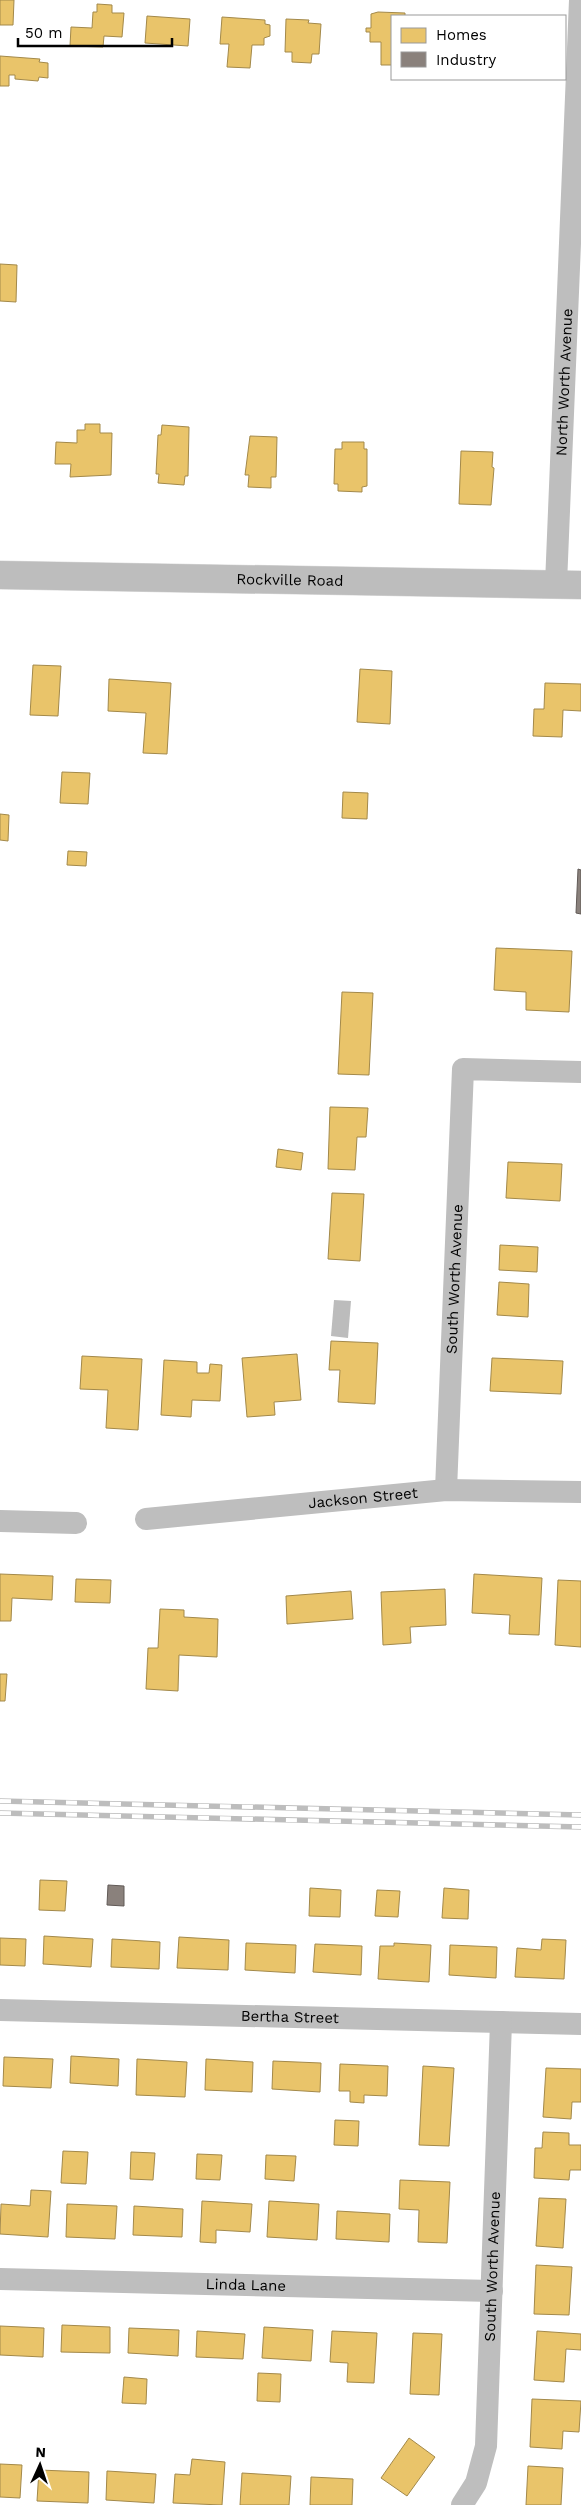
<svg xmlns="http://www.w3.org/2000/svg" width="581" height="2505" font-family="'Work Sans',sans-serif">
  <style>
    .water { fill: #bcbcbc }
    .homes { fill: #e9c46a; stroke: #a3894a }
    .industry { fill: #8a817c; stroke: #615a57 }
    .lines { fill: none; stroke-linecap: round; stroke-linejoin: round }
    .major-casing { stroke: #dbdbdb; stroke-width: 29 }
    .minor { stroke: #bebebe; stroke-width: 22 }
    .major { stroke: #bdbdbd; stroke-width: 28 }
    .rail-casing { stroke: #bdbdbd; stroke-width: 5.5 }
    .rail { stroke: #fff; stroke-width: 4; stroke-dasharray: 11; stroke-linecap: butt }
    .labels { text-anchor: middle; stroke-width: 5; stroke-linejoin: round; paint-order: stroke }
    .street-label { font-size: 15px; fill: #000; stroke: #fff }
  </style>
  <rect width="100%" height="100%" fill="#fff"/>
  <!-- water -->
  <path class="water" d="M334,1300L351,1301L348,1338L331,1336Z"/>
  <!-- homes -->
  <g class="homes">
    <path d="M0,0H14L13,25H0Z"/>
    <path d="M97,4L112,5V13H124L122,37L104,36L103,47L70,46L71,27L92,28L93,12H97Z"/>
    <path d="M378,12L405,13V16H392V65H381V42H370V32H366V28H371V14Z"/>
    <path d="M147,16L190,19L188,46L145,43Z"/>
    <path d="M222,17L265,20V24L270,25V36L264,38V45H252L250,68L227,67L229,44H220Z"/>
    <path d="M286,19L309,20L308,23L321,24L319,54H312L311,63L292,62V52H285Z"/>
    <path d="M0,56L40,59L39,62L48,63V78L39,77L38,81L15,79V75H9V86H0Z"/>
    <path d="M0,264L17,265L16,302L0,301Z"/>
    <path d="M85,424H100V433H112L111,475L70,477L71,464H55L56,442L77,443V430H85Z"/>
    <path d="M162,425L189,427L188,476H185L184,485L158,483L159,474H156L158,435H161Z"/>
    <path d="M250,436L277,437L276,477H271V488L248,487L249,475H245Z"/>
    <path d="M342,442H364V449H367V486L362,487V492L338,491V484H334L335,449H342Z"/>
    <path d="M461,451L493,452L492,467L494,468L491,505L459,504Z"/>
    <path d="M33,665L61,666L58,716L30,715Z"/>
    <path d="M360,669L392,671L390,724L357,722Z"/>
    <path d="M109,679L171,683L167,754L143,753L146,713L108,711Z"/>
    <path d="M545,683L581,684V711L563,710L562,737L533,736L534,709H544Z"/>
    <path d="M62,772L90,773L88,804L60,803Z"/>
    <path d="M343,792L368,793L367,819L342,818Z"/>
    <path d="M0,814L9,815L8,841L0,840Z"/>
    <path d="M68,851L87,852L86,866L67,865Z"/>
    <path d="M496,948L572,951L569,1012L526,1010V992L494,990Z"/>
    <path d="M342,992L373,993L369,1075L338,1074Z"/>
    <path d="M330,1107L368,1108L366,1137H357L355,1170L328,1169Z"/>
    <path d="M278,1149L303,1153L301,1170L276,1167Z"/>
    <path d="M508,1162L562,1164L560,1201L506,1198Z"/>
    <path d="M332,1193L364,1194L360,1261L328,1259Z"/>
    <path d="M500,1245L538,1247L537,1272L499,1270Z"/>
    <path d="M499,1282L529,1284L528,1317L497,1315Z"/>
    <path d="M331,1341L378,1343L375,1404L338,1402L340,1370H329Z"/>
    <path d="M297,1354L301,1400L274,1402L275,1415L247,1417L242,1358Z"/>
    <path d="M82,1356L142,1359L138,1430L106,1428L108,1390L80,1389Z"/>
    <path d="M492,1358L563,1361L561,1394L490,1391Z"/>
    <path d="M164,1360L197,1362V1373H209L210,1364L222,1365L220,1401L192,1400L191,1417L161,1415Z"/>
    <path d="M0,1574L53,1576L52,1600L12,1598L11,1621H0Z"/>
    <path d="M474,1574L542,1578L539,1635L509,1634L510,1615L472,1613Z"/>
    <path d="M76,1579L111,1580L110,1603L75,1602Z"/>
    <path d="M558,1580L581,1581V1647L555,1645Z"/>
    <path d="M445,1589L446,1625L410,1627L411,1643L383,1645L381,1592Z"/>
    <path d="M351,1591L353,1619L287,1624L286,1596Z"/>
    <path d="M160,1609L184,1610V1617L218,1619L217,1657L179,1655L178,1691L146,1689L148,1648H158Z"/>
    <path d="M0,1674H7L5,1701H0Z"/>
    <path d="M40,1880L67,1881L65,1911L39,1910Z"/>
    <path d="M310,1888L341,1890L340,1917L309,1916Z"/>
    <path d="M444,1888L469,1890L468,1919L442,1918Z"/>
    <path d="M377,1890L400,1891L398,1917L375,1916Z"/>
    <path d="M44,1936L93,1939L91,1967L43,1964Z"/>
    <path d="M179,1937L229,1940L228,1970L177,1968Z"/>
    <path d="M0,1938L26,1939L25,1966L0,1965Z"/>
    <path d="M112,1939L160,1942L159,1969L111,1967Z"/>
    <path d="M542,1939L566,1940L564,1979L515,1977L517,1948L541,1950Z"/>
    <path d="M246,1943L296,1945L295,1973L245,1970Z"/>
    <path d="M394,1943L431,1945L429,1982L378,1979L380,1946H394Z"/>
    <path d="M315,1944L362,1946L361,1975L313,1972Z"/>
    <path d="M450,1945L497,1947L496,1978L449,1975Z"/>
    <path d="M71,2056L119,2059L118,2086L70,2083Z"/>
    <path d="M4,2057L53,2059L51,2088L3,2086Z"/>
    <path d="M137,2059L187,2062L185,2097L136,2095Z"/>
    <path d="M206,2059L253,2062L252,2092L205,2090Z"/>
    <path d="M273,2061L321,2063L320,2092L272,2089Z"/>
    <path d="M340,2064L388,2066L387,2096L364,2095V2103L350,2102V2091H339Z"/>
    <path d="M423,2066L454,2068L449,2146L419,2145Z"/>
    <path d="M546,2068L581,2069V2102H572L571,2119L543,2117Z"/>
    <path d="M335,2120L359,2121L358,2146L334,2145Z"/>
    <path d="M543,2132L569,2133V2145H581V2170H570L569,2180L534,2178L535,2148H542Z"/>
    <path d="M63,2151L88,2152L86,2184L61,2183Z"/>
    <path d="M131,2152L155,2153L153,2180L130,2179Z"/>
    <path d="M197,2154L222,2155L220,2180L196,2179Z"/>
    <path d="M266,2155L296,2156L294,2181L265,2179Z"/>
    <path d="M400,2180L450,2182L447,2243L418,2242L419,2210L399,2209Z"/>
    <path d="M31,2190L51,2191L48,2237L0,2234L1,2204L30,2206Z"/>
    <path d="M539,2198L566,2199L563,2248L536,2246Z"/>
    <path d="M202,2201L252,2204L250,2232L216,2230V2243L200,2242Z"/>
    <path d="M269,2201L319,2204L317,2240L267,2237Z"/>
    <path d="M67,2204L117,2206L115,2239L66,2237Z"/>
    <path d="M134,2206L183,2209L182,2237L133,2235Z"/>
    <path d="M337,2211L390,2214L389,2242L336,2239Z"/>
    <path d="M536,2265L572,2267L569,2315L534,2314Z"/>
    <path d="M62,2325L110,2327V2353L61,2352Z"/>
    <path d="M0,2326L44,2328L43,2357L0,2355Z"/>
    <path d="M264,2327L313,2330L311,2361L262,2358Z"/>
    <path d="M129,2328L179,2330L178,2356L128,2353Z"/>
    <path d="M197,2331L245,2334L243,2359L196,2357Z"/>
    <path d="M332,2331L377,2333L374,2383L347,2382L348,2363L330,2362Z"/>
    <path d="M537,2331L581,2334V2350L566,2349L564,2382L534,2380Z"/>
    <path d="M413,2333L442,2334L439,2395L410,2394Z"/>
    <path d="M258,2373L281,2374L280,2402L257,2401Z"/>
    <path d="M124,2377L147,2379L146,2404L122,2403Z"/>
    <path d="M532,2399L581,2401L579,2432L563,2431L562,2449L530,2447Z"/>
    <path d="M409,2438L435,2457L407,2496L381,2478Z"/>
    <path d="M192,2459L225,2462L222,2505L173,2503L175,2474L190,2475Z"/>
    <path d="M0,2464L22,2465L20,2498L0,2497Z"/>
    <path d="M528,2466L563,2468L561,2505H526Z"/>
    <path d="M39,2470L89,2472L88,2503L37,2501Z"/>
    <path d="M107,2471L156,2474L154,2503L106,2500Z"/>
    <path d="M242,2473L291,2476L289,2505H240Z"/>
    <path d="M311,2477L353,2479L352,2505H310Z"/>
  </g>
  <!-- industry -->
  <g class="industry">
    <path d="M578,869L581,870V914L576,913Z"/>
    <path d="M108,1885L124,1886V1906L107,1905Z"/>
  </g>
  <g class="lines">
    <defs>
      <g id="major">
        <path id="s7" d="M0,575L581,585"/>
      </g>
    </defs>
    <!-- major casing -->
    <use href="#major" class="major-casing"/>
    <!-- minor -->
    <g class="minor">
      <path id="s1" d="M556,584L580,0"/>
      <path id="s2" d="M446,1490L463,1069L581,1072"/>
      <path id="s3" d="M146,1519L446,1490L581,1492"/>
      <path d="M0,1521L76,1523"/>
      <path id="s4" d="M0,2010L581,2024"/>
      <path id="s5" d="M0,2279L492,2291"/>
      <path id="s6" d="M462,2505L476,2483L486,2446L501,2022"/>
    </g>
    <!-- major -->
    <use href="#major" class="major"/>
    <defs>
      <g id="rail">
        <path d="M0,1801L581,1815"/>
        <path d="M0,1813L581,1827"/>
      </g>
    </defs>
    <!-- rail casing -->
    <use href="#rail" class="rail-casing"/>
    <!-- rail -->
    <use href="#rail" class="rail"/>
  </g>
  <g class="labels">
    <!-- street labels -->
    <g class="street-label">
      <text dy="5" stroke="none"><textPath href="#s1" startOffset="202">North Worth Avenue</textPath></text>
      <text dy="5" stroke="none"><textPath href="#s7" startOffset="290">Rockville Road</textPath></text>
      <text dy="5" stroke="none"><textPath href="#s2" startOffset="211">South Worth Avenue</textPath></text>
      <text dy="5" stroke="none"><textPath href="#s3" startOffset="218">Jackson Street</textPath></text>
      <text dy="5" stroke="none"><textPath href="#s4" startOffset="290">Bertha Street</textPath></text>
      <text dy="5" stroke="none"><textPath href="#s6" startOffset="244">South Worth Avenue</textPath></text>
      <text dy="5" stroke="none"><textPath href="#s5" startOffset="246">Linda Lane</textPath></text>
    </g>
  </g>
  <!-- legend -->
  <rect x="391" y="15" width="175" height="65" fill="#ffffff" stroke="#999999"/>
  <rect x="401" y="28" width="25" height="15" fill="#e9c46a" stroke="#999999"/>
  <text x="436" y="40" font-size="15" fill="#000000">Homes</text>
  <rect x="401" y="52" width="25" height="15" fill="#8a817c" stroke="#999999"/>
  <text x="436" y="65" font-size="15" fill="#000000">Industry</text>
  <!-- north arrow -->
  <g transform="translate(40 2465) rotate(3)" stroke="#ffffff" stroke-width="4" paint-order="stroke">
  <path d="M0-4L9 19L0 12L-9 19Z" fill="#000000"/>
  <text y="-8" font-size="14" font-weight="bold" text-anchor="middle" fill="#000000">N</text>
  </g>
  <!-- scale -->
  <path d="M18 38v8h154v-8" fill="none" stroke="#000000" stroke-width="2.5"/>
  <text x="25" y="38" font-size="15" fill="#000000" stroke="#ffffff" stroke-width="4" paint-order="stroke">50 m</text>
</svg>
